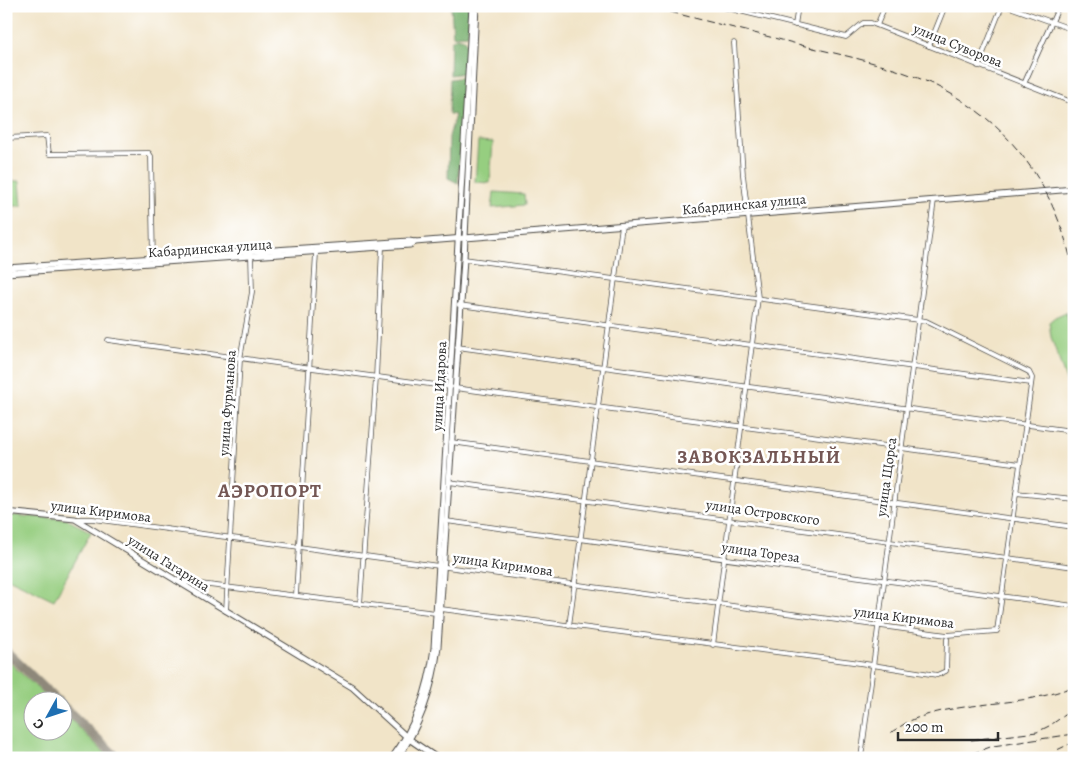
<svg xmlns="http://www.w3.org/2000/svg" width="1080" height="764" font-family="Alegreya,serif">
  <style>
    .green { fill: #96ce80; stroke: #607c56 }
    .forest { fill: #78b16e; stroke: #526e4c }
    .lines { fill: none; stroke-linecap: round; stroke-linejoin: round }
    .taxiway { stroke: #8e887a; stroke-width: 9 }
    .minor-casing { stroke: #494743; stroke-width: 5.5 }
    .major-casing { stroke: #494743; stroke-width: 7 }
    .minor { stroke: #fff; stroke-width: 4 }
    .major { stroke: #fff; stroke-width: 5 }
    .rail { stroke: #2b2b2b; stroke-width: 1; stroke-dasharray: 8 4; stroke-linecap: butt }
    .labels { text-anchor: middle; stroke-width: 5; stroke-linejoin: round; paint-order: stroke }
    .street-label { font-size: 14px; fill: #2b2b2b; stroke: #fff }
    .district-label { font-size: 19px; font-weight: bold; letter-spacing: 1px; fill: #745754; stroke: #fff }
  </style>
  <rect width="100%" height="100%" fill="#fff"/>
  <filter id="ink" filterUnits="userSpaceOnUse"><feTurbulence type="fractalNoise" baseFrequency=".02" numOctaves="2"/><feDisplacementMap in="SourceGraphic" scale="10" xChannelSelector="R" yChannelSelector="G"/><feConvolveMatrix kernelMatrix="1 2 1 2 8 2 1 2 1" color-interpolation-filters="sRGB"/></filter>
  <filter id="wash" filterUnits="userSpaceOnUse"><feTurbulence type="fractalNoise" baseFrequency=".0096" numOctaves="4" result="noise"/><feDisplacementMap in="SourceGraphic" scale="20" xChannelSelector="R" yChannelSelector="G"/><feGaussianBlur stdDeviation="1.12" result="paint"/><feColorMatrix in="noise" values="0 0 0 0 0 0 0 0 0 0 0 0 0 0 0 0 0 1.4 0 .05"/><feComposite in="paint" operator="in"/></filter>
  <g filter="url(#wash)">
    <rect width="100%" height="100%" fill="#f1e4c8"/>
    <!-- green -->
    <g class="green">
      <path d="M478,141L493,142L490,183L475,182Z"/>
      <path d="M6,149H9L10,181H20L22,206H9L10,234H6Z"/>
      <path d="M494,192L524,194L525,205L492,208Z"/>
      <path d="M1066,312L1074,342V423L1067,383L1051,337L1049,322L1055,317Z"/>
      <path d="M6,515L66,519L91,532L54,600L6,577Z"/>
      <path d="M6,659L51,701L32,702V732H62L63,712L110,758H6Z"/>
    </g>
    <!-- forest -->
    <g class="forest">
      <path d="M451,6H469L468,35L453,36Z"/>
      <path d="M457,37L464,39C469,49 466,62 464,73L450,75L451,41Z"/>
      <path d="M464,77L458,183L448,178L449,137L455,115L449,114L450,79Z"/>
    </g>
    <g class="lines">
      <!-- taxiway -->
      <g class="taxiway">
        <path d="M6,651L59,702"/>
        <path d="M62,705L118,758"/>
      </g>
    </g>
  </g>
  <g filter="url(#ink)">
    <g class="lines">
      <defs>
        <g id="minor">
          <path d="M719,6L846,37L863,23H871L1074,103"/>
          <path d="M1007,6L1074,30"/>
          <path d="M795,25L798,6"/>
          <path d="M877,25L885,6"/>
          <path d="M929,46L945,6"/>
          <path d="M978,66L1002,6"/>
          <path d="M1024,84L1059,6"/>
          <path d="M6,138L47,136L49,154L149,153L151,156L153,261"/>
          <path d="M459,305L1031,383"/>
          <path d="M108,340L451,387"/>
          <path d="M457,347L1065,430L1073,429"/>
          <path d="M455,388L1020,464"/>
          <path d="M451,442L1074,527"/>
          <path d="M449,482L1074,567"/>
          <path d="M1016,493L1074,499"/>
          <path d="M77,519H93L947,635L997,631L1032,378L1029,372L926,321L464,259"/>
          <path d="M446,521L1074,606"/>
          <path d="M176,581L436,613"/>
          <path d="M296,595L316,253"/>
          <path d="M360,604L376,378L382,247"/>
          <path d="M441,609L853,662L937,675L946,671L947,639"/>
          <path d="M226,611L240,359L252,292L251,255"/>
          <path d="M569,626L622,225"/>
          <path d="M713,645L758,298L743,175L734,43"/>
          <path d="M861,758L934,200"/>
        </g>
        <g id="major">
          <path d="M6,268L409,241L415,242L1074,189"/>
          <path d="M6,273L410,245L415,242"/>
          <path d="M6,512L75,519L352,687L409,739L437,758"/>
          <path d="M392,758C416,726 429,687 434,648L472,6"/>
          <path d="M397,758C421,726 433,686 438,647L464,259L476,6"/>
        </g>
      </defs>
      <!-- minor casing -->
      <use href="#minor" class="minor-casing"/>
      <!-- major casing -->
      <use href="#major" class="major-casing"/>
      <!-- minor -->
      <use href="#minor" class="minor"/>
      <!-- major -->
      <use href="#major" class="major"/>
      <!-- rail -->
      <g class="rail">
        <path d="M647,6C701,20 755,33 809,47C842,55 876,62 908,74C1001,108 1055,179 1074,274"/>
        <path d="M890,733C900,727 909,720 920,717C970,700 1026,707 1074,686"/>
        <path d="M971,740L1037,732L1049,726L1074,709"/>
        <path d="M1057,750L1074,742"/>
        <path d="M960,758L993,746L1074,734"/>
      </g>
    </g>
  </g>
  <g class="labels">
    <!-- street labels -->
    <g class="street-label">
      <text transform="translate(958 45) rotate(22)" y="5">улица Суворова</text>
      <text transform="translate(744 204) rotate(-5)" y="5">Кабардинская улица</text>
      <text transform="translate(210 248) rotate(-4)" y="5">Кабардинская улица</text>
      <text transform="translate(439 386) rotate(-87)" y="5">улица Идарова</text>
      <text transform="translate(227 403) rotate(-86)" y="5">улица Фурманова</text>
      <text transform="translate(886 477) rotate(-82)" y="5">улица Щорса</text>
      <text transform="translate(101 511) rotate(7)" y="5">улица Киримова</text>
      <text transform="translate(763 512) rotate(8)" y="5">улица Островского</text>
      <text transform="translate(761 552) rotate(8)" y="5">улица Тореза</text>
      <text transform="translate(169 563) rotate(32)" y="5">улица Гагарина</text>
      <text transform="translate(503 564) rotate(8)" y="5">улица Киримова</text>
      <text transform="translate(904 617) rotate(7)" y="5">улица Киримова</text>
    </g>
    <!-- district labels -->
    <g class="district-label">
      <text x="759" y="463">ЗАВОКЗАЛЬНЫЙ</text>
      <text x="270" y="497">АЭРОПОРТ</text>
    </g>
  </g>
  <!-- margin -->
  <rect width="1080" height="764" fill="none" stroke="#fff" stroke-width="25"/>
  <!-- north arrow -->
  <g transform="translate(48 716) rotate(230)"><circle r="24" fill="#ffffff" stroke="#aaaaaa"/>
  <path d="M0-4L9 19L0 12L-9 19Z" fill="#1f6fb2"/>
  <text y="-8" font-size="14" font-weight="bold" text-anchor="middle" fill="#2b2b2b">С</text>
  </g>
  <!-- scale -->
  <path d="M898 732v8h100v-8" fill="none" stroke="#2b2b2b" stroke-width="2.5"/>
  <text x="905" y="732" font-size="15" fill="#2b2b2b" stroke="#ffffff" stroke-width="4" paint-order="stroke">200 m</text>
</svg>
